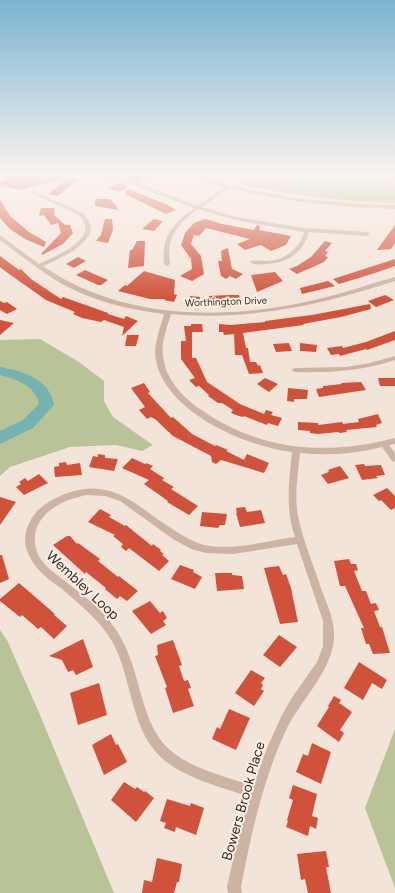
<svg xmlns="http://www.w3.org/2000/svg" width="395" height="893" font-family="Figtree,sans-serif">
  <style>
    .green { fill: #b8c497 }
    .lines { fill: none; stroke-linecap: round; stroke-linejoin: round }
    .river { fill: #75b3b0; fill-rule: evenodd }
    .building { fill: #d0523a }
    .lane { stroke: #ccb3a4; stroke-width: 2.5 }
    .street { fill: #ccb3a4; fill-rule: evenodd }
    .labels { text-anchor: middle; stroke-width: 4; stroke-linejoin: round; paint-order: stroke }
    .far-street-label { font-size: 10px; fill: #372a26; stroke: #fbefe5 }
    .near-street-label { font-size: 14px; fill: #372a26; stroke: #fbefe5 }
  </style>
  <rect width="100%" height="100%" fill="#f3e4d9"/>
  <!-- green -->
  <g class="green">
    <path d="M246,176H395V203C342,202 290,195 238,184Z"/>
    <path d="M40,339L79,362L104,381V401L113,417L153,445L142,451L116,445L70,447L10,467L0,476V340Z"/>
    <path d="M0,630L7,640L40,715L114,893H0Z"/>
    <path d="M395,729V888L365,808Z"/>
  </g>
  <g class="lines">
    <!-- river -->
    <path class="river" d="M0,367C23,371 50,379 54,405L33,428L0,444V431L23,420L39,404C36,386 16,379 0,375Z"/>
  </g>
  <!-- building -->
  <g class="building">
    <path d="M1,176H63V178L21,190L0,186V182L7,180Z"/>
    <path d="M132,176H150L138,182L127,179Z"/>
    <path d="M69,178L78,179L58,196L48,194Z"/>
    <path d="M119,183L128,186L127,188L121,191L108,189Z"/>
    <path d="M128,189L168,205L176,210L166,214L125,194Z"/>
    <path d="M95,199H110L119,210L95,206Z"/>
    <path d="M0,200L10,216L29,232L46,242L44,247L25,239L10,229L0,218Z"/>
    <path d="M41,208H55L54,215L65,225H70L73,233L63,244L42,255L41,254L61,233L58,223L51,225L44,215L39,216Z"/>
    <path d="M105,219H112L113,230L108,243L96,241L101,235Z"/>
    <path d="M154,219L163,221L154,231L142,229Z"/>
    <path d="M205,219L222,224L254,230L257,225L260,226L259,230L291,236L286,245L271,251L261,245L245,250L237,244L250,239L206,228L199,236L194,235L191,244L201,256L204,274L192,281L180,276L192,269L191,259L181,245L185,233L194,223Z"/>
    <path d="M395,225V243L391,249L377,250Z"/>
    <path d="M137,241H145L144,266L128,268L130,250H132Z"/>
    <path d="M325,241L332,243L325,251L328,252L325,256L328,257L324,262L297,274L289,269L297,266L311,257Z"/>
    <path d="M228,248L232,269L243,274L236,279L230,276L226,279L221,276L218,261H222L221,251Z"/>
    <path d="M0,256L19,270L21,269L31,279L61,299L63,297L108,313V314L124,319L126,316L138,321L122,336L124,327L104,320L101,322L82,318L73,314L75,312L46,300L5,271L0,267Z"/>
    <path d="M78,257L86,261L74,268L66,264Z"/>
    <path d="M395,259V266L375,273L339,284L333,279Z"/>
    <path d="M85,270L101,277L108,280L101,285H98L76,275Z"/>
    <path d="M144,271L175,280L174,294L177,295L174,302L164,300L165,299H150L118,291L125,285L127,286Z"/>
    <path d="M275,272L283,281L257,292L251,275Z"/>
    <path d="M328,281L335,286L302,294L300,288Z"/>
    <path d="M229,295H239L241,302H209V296Z"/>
    <path d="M385,295L394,300L376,307L368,301Z"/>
    <path d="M190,296L200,297L199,304L188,303Z"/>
    <path d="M0,301L4,303L7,302L17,309L7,314L0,310Z"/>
    <path d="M370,304L371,309L341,317L303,324L304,325L243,333L246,348H248L250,362H256L258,366L260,365L263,373L249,374L242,355H235L234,334L224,335L223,332H219V324L230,325L265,322V321L312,315Z"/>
    <path d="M0,320L14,323L0,335Z"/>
    <path d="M191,324H202L203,332H192V331V358H196L207,382L240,404L264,414L266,410L273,412L271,415L282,418L278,426L268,423L267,425L244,416L243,417L239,416L231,413L233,410L222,403H218L208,396L209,395L199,386L196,387L189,380L195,378L181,359V341H186L184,326H191Z"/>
    <path d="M395,331V340L367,350L366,349L340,356L339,354L331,355L327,348L342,346L343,348L366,342Z"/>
    <path d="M127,335H139L136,346H125Z"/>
    <path d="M289,343L292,351L276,352L273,344Z"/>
    <path d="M300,343L317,345L316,352L300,351Z"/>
    <path d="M265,378L278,384L269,392L257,384Z"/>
    <path d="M378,378H395V386H380Z"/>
    <path d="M361,382L366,390L319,397L316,389L323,388V386L342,384L341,383Z"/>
    <path d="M144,383L150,392L148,393L171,418L173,417L192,434L215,446L216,445L228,450L226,451L244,460L247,454L269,463L264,473L221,460L216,464L212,462L211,456L173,436L155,419L151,417L147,419L139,410L145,407L131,388Z"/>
    <path d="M288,388L308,390L307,399H294V402L287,401Z"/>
    <path d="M378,414L382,423L376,425L377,427L346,430L347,432L339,433V432L317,434L310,433V431L298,430V422L318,423V425L342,422L343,424L359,422L358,419Z"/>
    <path d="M98,454L105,455V458L118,459L114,471L89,467L93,456L98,457Z"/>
    <path d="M132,458L145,464L146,463L153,466L150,469L164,478L162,480L174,487L171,489L198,506L189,515L167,502L168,501L144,484L149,480L122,468Z"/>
    <path d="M66,462L67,465L80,463L82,475L55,477L54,467L59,466V463Z"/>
    <path d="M364,464L365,466L381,465L385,475L376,476L378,478L362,480L355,465Z"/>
    <path d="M340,466L349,478L328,484L321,475L329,472L328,470Z"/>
    <path d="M39,474L48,483L24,495L16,487L21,484L19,482L25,478L28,481Z"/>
    <path d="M387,488L395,496V508L391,510L381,500L379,501L373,495Z"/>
    <path d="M0,497L16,502L0,525Z"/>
    <path d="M245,507L247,512L261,510L265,523L240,527L236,513H237L236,508Z"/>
    <path d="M100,509L111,515L109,517L125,526L126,525L152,546L153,544L161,550L160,551L164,554L162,555L169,561L159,571L129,548L126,551L121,547L123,544L113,536L115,535L88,522Z"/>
    <path d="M202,512L227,514L225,525H220L218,528L200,526Z"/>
    <path d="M67,536H70L77,544L78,543L100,559L98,561L118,577L119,576L138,591L127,601L120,596L117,599L105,589L106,588L86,572L85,574L53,545Z"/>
    <path d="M0,555H2L9,579L0,583Z"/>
    <path d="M349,559L351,564H356L358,570L354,571L362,591H366L371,604L376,603L379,610L374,611L380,627H382L390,653L373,654L369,644H366L361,628H364L345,586H340L334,561Z"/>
    <path d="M180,565L194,570L193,572L202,577L195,589L171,579Z"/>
    <path d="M279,566L283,575L286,574L291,588L298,622L280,624L264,568Z"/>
    <path d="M215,573H232V575L242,576L244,589L217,591Z"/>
    <path d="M19,583L55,614L54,615L67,626L54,639L41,627L38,629L22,615L20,617L0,601V599Z"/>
    <path d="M150,601L160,613L163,611L167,618L163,621L166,625L151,634L132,611Z"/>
    <path d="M279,635L297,647L280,667L263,655Z"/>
    <path d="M83,639L93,667L76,675L73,670L68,672L62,660L49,656Z"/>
    <path d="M173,640L182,665L179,666L184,681L188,680L191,688L188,689L194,706L173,713L165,688L167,687L155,656L158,655L157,645Z"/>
    <path d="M359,662L387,680L382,689L372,683L363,700L344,688Z"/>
    <path d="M251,670L265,678L261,683L263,685L261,689L264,691L254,706L235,693Z"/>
    <path d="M99,683L107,715L78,725L70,693Z"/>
    <path d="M334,696L341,700L339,703L352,712L340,730L344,733L339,742L317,726L329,707L328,706Z"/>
    <path d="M229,709L250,718L236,750L212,739L217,727L220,729Z"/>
    <path d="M111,734L116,745L118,744L127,762L104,775L92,745Z"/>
    <path d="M312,743L331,752L321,784L296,772L303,754L308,756Z"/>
    <path d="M124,782L135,789L137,787L144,792L145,791L154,798L136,822L111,800Z"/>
    <path d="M293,785L317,794L312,816L318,818L316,829L310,826L308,836L286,827L288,821L287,820L293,800L289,798Z"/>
    <path d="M167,799L190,806L191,803L204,808L196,835L176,827L175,832L164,828L166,823L160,821Z"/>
    <path d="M326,851L329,867H326L331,893H308L305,879L301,880L297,854Z"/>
    <path d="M157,858L182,864L179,882H177L174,893H142L144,880L152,882Z"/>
  </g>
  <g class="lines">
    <!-- lane -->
    <path class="lane" d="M32,192L81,214"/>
    <!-- street -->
    <g class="street">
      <path d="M96,176C128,176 167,194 197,206L225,187L190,176H197C262,196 327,204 395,205V209C339,207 284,202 229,188L202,207L236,217L304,228L367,232L370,234L367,236L309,232C303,253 287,264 265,264C260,265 254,265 250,262L251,261C257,260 264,261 270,261C287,259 299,248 304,232L236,220L198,209C177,225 166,236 170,264L167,266L164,264C161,236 173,224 194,208L135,186Z"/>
      <path d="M81,212L83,213C85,216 89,220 90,223C97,243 57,260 43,266C122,321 228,321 319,299C345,293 369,284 395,277V281C322,305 248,321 171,314C167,328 161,342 163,356C165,378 182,397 200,409C260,451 326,456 395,438V444L389,445L395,453V462L392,461L382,447C355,454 327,456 300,453C298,473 294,496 298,516C303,541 314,566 322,591C329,609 337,626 333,646C327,676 299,703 286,730C263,780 251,834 241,887L242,893H228L227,887L238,837L250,797C218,786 171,775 152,747C142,734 137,718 133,704C127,683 123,662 113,643C101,621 80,605 62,589C47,578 35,570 28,553C22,540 26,526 34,515C41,505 53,499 65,494C114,476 136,507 174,530C183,536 193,542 204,545C233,551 266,541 295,537C285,509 289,481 292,452C246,447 166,412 156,361C153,345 160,329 164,314C130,310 93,301 62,284C40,271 20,255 0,240V235L39,264C52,258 81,246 85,231C87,224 82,219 78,214ZM87,495L105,496L120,501L173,539L191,549L206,553L233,554L297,544L323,621V646L317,662L291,699L281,717L267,748L253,786C222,775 180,767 160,739C150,725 145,708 140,691C134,669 128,646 114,627C101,607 80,593 61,578C55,573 47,568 43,562C34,552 32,535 39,523C49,506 68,499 87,495Z"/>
      <path d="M395,356V360C362,371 329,373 295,372L291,370L295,368L346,367L370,363Z"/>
    </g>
  </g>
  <!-- sky -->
  <linearGradient id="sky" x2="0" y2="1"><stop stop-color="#7ab4d2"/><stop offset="0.58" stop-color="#faf3ee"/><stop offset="1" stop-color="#faf3ee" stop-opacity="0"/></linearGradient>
  <rect width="395" height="301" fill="url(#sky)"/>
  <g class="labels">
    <!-- far-street labels -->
    <g class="far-street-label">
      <text transform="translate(226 301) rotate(-2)" y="4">Worthington Drive</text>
    </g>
    <!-- near-street labels -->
    <g class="near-street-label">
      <text transform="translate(83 585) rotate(43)" y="5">Wembley Loop</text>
      <text transform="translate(243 801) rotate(-74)" y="5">Bowers Brook Place</text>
    </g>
  </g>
</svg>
